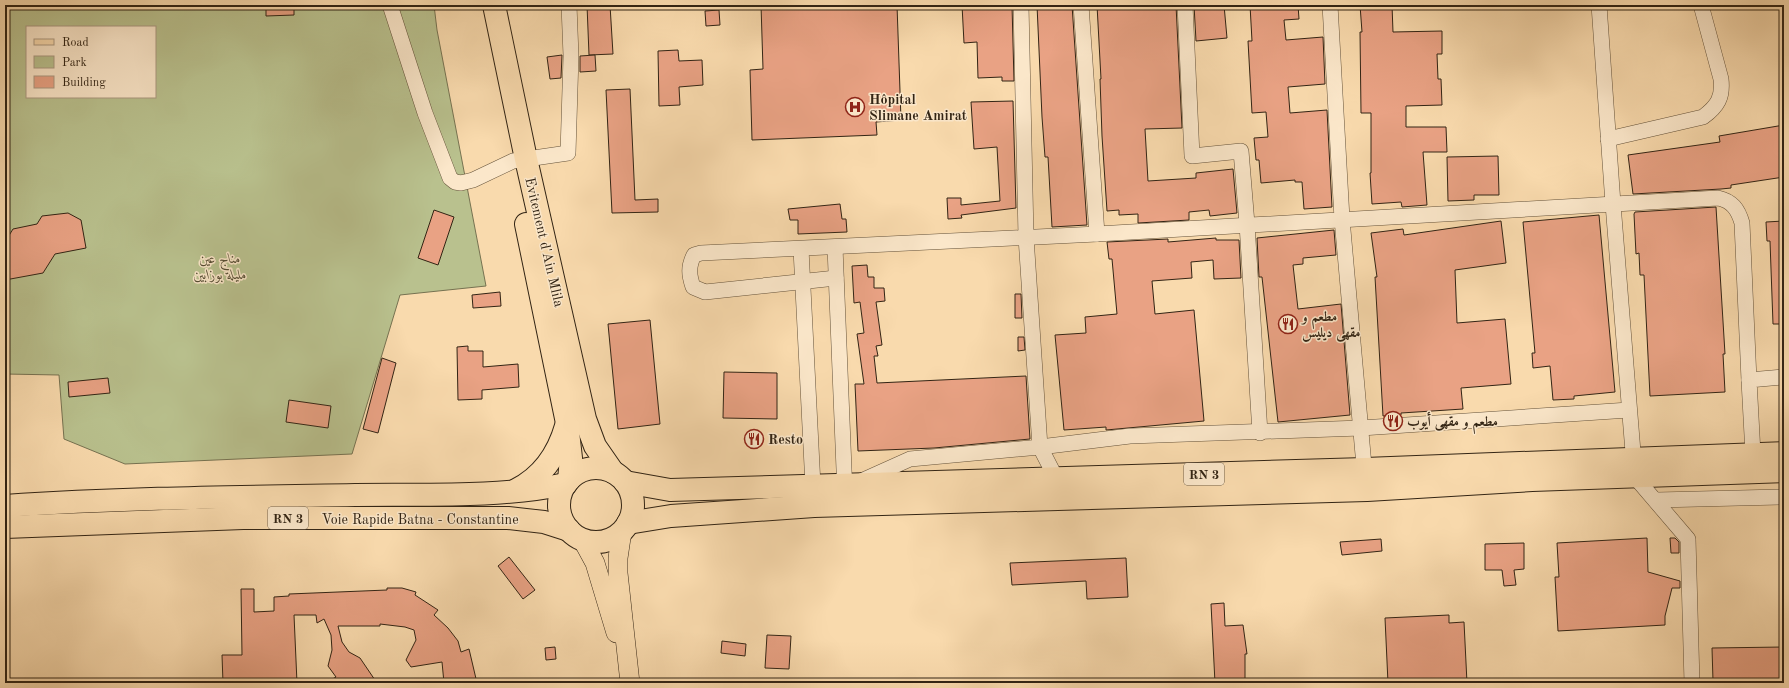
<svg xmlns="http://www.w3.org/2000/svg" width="1789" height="688" font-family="'Old Standard TT',Amiri,serif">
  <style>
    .green { fill: #b9c18e; stroke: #767251; fill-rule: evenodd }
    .building { fill: #e9a284; stroke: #322414 }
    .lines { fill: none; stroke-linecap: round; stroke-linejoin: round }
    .minor-casing { stroke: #64523a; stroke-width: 16 }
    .major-casing { stroke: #322414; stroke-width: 20 }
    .highway-casing { stroke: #322414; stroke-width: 24 }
    .minor { stroke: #fbe7ca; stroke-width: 15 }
    .major { stroke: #f9daad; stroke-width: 19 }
    .highway { stroke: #f9daad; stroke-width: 22 }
    .labels { text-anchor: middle; stroke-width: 3; stroke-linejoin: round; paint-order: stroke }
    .shield { fill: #fbe7ca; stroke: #6e5e4b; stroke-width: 1 }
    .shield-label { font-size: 13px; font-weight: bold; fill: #322414 }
    .poi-label { font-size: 14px; font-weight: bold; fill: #322414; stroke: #fbe7ca; text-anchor: start }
    .street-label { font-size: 14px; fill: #322414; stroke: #fbe7ca }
    .park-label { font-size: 14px; font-style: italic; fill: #544b32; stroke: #fbe7ca }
  </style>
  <rect width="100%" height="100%" fill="#f9daad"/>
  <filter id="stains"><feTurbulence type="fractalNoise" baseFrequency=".005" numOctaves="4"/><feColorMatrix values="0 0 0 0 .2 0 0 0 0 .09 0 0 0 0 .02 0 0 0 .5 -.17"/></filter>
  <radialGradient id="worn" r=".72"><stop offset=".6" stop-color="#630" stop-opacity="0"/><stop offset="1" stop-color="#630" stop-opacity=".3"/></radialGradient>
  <!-- green -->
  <path class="green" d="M5,5H434L437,30L486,286L400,295L352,454L125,464L64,439L59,375L5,374ZM27,27H155V97H27Z"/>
  <!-- building -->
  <g class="building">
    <path d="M266,5H294V15L266,16Z"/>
    <path d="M587,5H610L613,54L589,55Z"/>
    <path d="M761,5H897L901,120L876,122L877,135L752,140L750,70L763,69Z"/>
    <path d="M962,5H1012L1014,81H1002V77L978,78L977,42L964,43Z"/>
    <path d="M1037,5H1072L1087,225L1052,227L1048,157H1045L1042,117Z"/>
    <path d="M1097,5H1176L1182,128L1145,129L1148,181L1196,178V173L1233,169L1237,213L1210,216L1209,210L1189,212V220L1138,223V214L1119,215V210L1107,211L1102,136L1100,79H1101Z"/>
    <path d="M1194,5H1224L1227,38L1196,41Z"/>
    <path d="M1250,5H1298L1299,19L1284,20L1286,40L1323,37L1325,84L1288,87L1290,113L1327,110L1332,207L1304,209L1302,182H1295V180L1261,183L1259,160H1256L1254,138L1268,137L1266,112L1252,113L1248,41H1252Z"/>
    <path d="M1360,5H1392L1393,32L1442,31V54H1437L1438,79H1441L1442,105L1406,106V127H1446L1447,152H1423L1427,205L1402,207L1401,202L1372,204L1370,173H1371V113H1361L1360,32H1362Z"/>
    <path d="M719,10L720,25L706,26L705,11Z"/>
    <path d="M678,50L679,61L702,60L703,85L679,87L680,105L659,106L658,51Z"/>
    <path d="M562,55L561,78L550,79L547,57Z"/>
    <path d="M595,55L596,71L580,72V56Z"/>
    <path d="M630,89L635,200L658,199V212L612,213L606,90Z"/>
    <path d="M1013,101L1016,208L961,215L962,218L948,219L947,198H961V205L1000,201L997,147L974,149L971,102Z"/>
    <path d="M1784,125V177L1731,185V188L1721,189L1633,194L1628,155L1720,142L1719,136Z"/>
    <path d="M1498,156L1499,195H1474V200L1448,201L1447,157Z"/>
    <path d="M840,204L842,219H846L847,232L798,234V220H790L788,209Z"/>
    <path d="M1716,207L1725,354H1723L1725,392L1650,396L1644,275H1640L1639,253L1636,254L1634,214L1635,212Z"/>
    <path d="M434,210L454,217L438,265L418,258Z"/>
    <path d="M68,213L81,220L86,248L55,254L43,273L5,280V242L13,229L37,224L42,216Z"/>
    <path d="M1599,215L1615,392L1574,396V399L1553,400L1550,366L1533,368L1532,353H1535L1523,222Z"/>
    <path d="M1501,221L1506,263L1455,270L1457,323L1505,319L1511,384L1461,388L1463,409L1401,413V415L1383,416L1375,277H1377L1371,233L1403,229L1404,235Z"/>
    <path d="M1784,221V324H1773L1770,241H1767L1766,222Z"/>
    <path d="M1334,230L1336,255L1303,258V264L1293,265L1298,309L1341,304L1350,415L1278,422L1262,277H1259L1257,238Z"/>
    <path d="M1216,238V240H1239L1241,278L1214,279L1213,260L1191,262L1192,278L1152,281L1155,314L1194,310L1204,421L1106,430V427L1064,430L1055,335L1086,333L1085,317L1117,314L1112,259H1109L1107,242L1168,239V242Z"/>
    <path d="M867,265L868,277H874V288H884L885,301L876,302L882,345L876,346L878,356H874L877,383L1026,376L1030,439L934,448L858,451L855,384H864L857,334L864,333L860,302L854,303L852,266Z"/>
    <path d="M500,292L501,306L473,308L472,295Z"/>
    <path d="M1015,294H1021L1022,318H1015Z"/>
    <path d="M650,320L660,424L618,429L608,324Z"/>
    <path d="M1018,337H1024L1025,350L1018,351Z"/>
    <path d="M468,346V351H483V367L518,364L519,387L482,390V399L458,400L457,347Z"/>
    <path d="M382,358L396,363L378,433L363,429Z"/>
    <path d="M724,372L777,373V419L723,418Z"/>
    <path d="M108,378L110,393L69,397L68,382Z"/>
    <path d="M289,400L331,406L328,428L286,422Z"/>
    <path d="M1647,538L1648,572L1680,581V588H1672L1665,616V625L1558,631L1555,577H1559L1557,543Z"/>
    <path d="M1670,538H1675L1679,542V553H1671Z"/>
    <path d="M1381,539L1382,551L1342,555L1340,542Z"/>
    <path d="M1524,543V569L1514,570L1516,585L1504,586L1502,570H1485V544Z"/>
    <path d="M509,557L535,590L523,599L498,566Z"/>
    <path d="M1126,558L1128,597L1087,599L1086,581L1012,585L1010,563Z"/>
    <path d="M387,588H402L416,592L415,595L438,610L434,615L448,628L458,641L461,652L469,649L477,683H444L442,662L411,667L406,660L416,640L414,630L405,627L380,624V626H338L342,642L349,652L360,658L377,683H325L336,677L328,666L332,650L331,635L324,619L317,623L316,615H294L297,683H223L222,655H242L241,589H254V612L274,611V597L289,596V594L387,590Z"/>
    <path d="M1224,603L1225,626L1243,625L1247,654H1245V683H1215L1211,604Z"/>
    <path d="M1449,615V623L1464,622L1467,683H1388L1385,618Z"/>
    <path d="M767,635L791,636L789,669L765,668Z"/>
    <path d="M722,641L746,644L745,656L721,653Z"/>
    <path d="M555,647L556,659L546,660L545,648Z"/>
    <path d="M1784,647V680L1713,681L1712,648Z"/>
  </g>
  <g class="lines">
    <defs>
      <g id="minor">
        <path d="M390,5L425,113L450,178L455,182L461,183L473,180L513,161L568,153L571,56L569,5"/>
        <path d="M1081,5L1097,234"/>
        <path d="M1185,5L1192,156L1241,151L1247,224L1260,433"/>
        <path d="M1330,5L1342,219L1365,477"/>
        <path d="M1599,5L1613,204L1635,477L1688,539L1692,683"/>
        <path d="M1608,139L1703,117C1718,106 1723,97 1721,79L1701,5"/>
        <path d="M835,247L845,494"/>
        <path d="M801,249L813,486"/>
        <path d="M836,278L705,292L693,287C689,275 688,267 694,255L701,253L1097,234L1718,198C1732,201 1738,209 1742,223L1749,380"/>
        <path d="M1753,454L1749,380L1784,377"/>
        <path d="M1056,478L1040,447L1130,436L1361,428L1629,410"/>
        <path d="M861,481L910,459L1040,447L1026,237L1021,5"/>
        <path d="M1657,500L1784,497"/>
      </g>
      <g id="major">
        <path d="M622,531L618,558V573L630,683"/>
        <path d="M582,539L595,563L616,633"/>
      </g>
      <g id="highway">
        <path d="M494,5L526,159L585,419L595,446L613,472"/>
        <path d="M526,224L567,423L571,458L569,480"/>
        <circle cx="596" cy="505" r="37"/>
        <path d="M625,482L670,490L1365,469L1784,453"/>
        <path d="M516,490C542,477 558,454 566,426"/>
        <path d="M5,506C122,498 239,497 355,495C426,494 497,498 566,484"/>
        <path d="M628,523L671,516L814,506L1367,490L1532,480L1784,471"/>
        <path d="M5,527L243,518H508L544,522L569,530"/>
      </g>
    </defs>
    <!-- minor casing -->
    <use href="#minor" class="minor-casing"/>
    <!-- major casing -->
    <use href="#major" class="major-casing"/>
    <!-- highway casing -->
    <use href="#highway" class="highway-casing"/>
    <!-- minor -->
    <use href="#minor" class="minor"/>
    <!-- major -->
    <use href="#major" class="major"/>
    <!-- highway -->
    <use href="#highway" class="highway"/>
  </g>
  <!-- icons -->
  <defs>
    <symbol id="hospital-ring" viewBox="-11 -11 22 22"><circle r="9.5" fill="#fbe7ca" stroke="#8f2418" stroke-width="1.5"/><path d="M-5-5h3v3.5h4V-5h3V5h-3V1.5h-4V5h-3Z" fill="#8f2418"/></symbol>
    <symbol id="restaurant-ring" viewBox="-11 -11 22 22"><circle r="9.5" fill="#fbe7ca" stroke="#8f2418" stroke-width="1.5"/><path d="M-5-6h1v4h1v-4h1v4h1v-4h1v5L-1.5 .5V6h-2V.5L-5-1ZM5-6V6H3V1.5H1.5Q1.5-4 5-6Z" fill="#8f2418"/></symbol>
  </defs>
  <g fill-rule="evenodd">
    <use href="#hospital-ring" x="844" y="96" width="22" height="22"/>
    <use href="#restaurant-ring" x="1277" y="313" width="22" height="22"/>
    <use href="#restaurant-ring" x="1382" y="410" width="22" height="22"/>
    <use href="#restaurant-ring" x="743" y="428" width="22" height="22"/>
  </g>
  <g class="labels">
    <!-- shield labels -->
    <g class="shield">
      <rect x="1184" y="463" width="40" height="22" rx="3"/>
      <rect x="268" y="507" width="40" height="22" rx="3"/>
    </g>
    <g class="shield-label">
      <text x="1204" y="479">RN 3</text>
      <text x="288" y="523">RN 3</text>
    </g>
    <!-- poi labels -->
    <g class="poi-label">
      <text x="869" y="104">Hôpital<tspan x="869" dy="16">Slimane Amirat</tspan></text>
      <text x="1302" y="321">مطعم و<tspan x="1302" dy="16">مقهى ديليس</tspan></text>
      <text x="1407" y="426">مطعم و مقهى أيوب</text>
      <text x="768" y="444">Resto</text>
    </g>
    <!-- street labels -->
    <g class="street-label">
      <text transform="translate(545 242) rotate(77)" y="5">Evitement d'Ain Mlila</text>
      <text x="420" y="524">Voie Rapide Batna - Constantine</text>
    </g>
    <!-- park labels -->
    <g class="park-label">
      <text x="220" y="263">مناج عين<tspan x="220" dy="16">مليلة بوزابين</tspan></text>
    </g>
  </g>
  <!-- margin -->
  <rect width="1789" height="688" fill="none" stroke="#f9daad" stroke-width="20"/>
  <rect x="6" y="6" width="1777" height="676" fill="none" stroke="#322414" stroke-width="2"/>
  <rect x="10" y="10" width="1769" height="668" fill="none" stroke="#322414"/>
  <!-- legend -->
  <rect x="26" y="26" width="130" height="72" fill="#fbe7ca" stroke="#ab9981"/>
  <rect x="34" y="39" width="20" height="6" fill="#f9daad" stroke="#ab9981"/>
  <text x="62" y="46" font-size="12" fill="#322414">Road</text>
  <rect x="34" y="56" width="20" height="12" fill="#b9c18e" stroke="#ab9981"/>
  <text x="62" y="66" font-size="12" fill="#322414">Park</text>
  <rect x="34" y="76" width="20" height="12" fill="#e9a284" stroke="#ab9981"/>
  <text x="62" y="86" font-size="12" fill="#322414">Building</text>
  <rect width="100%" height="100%" filter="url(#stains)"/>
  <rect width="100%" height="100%" fill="url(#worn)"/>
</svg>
